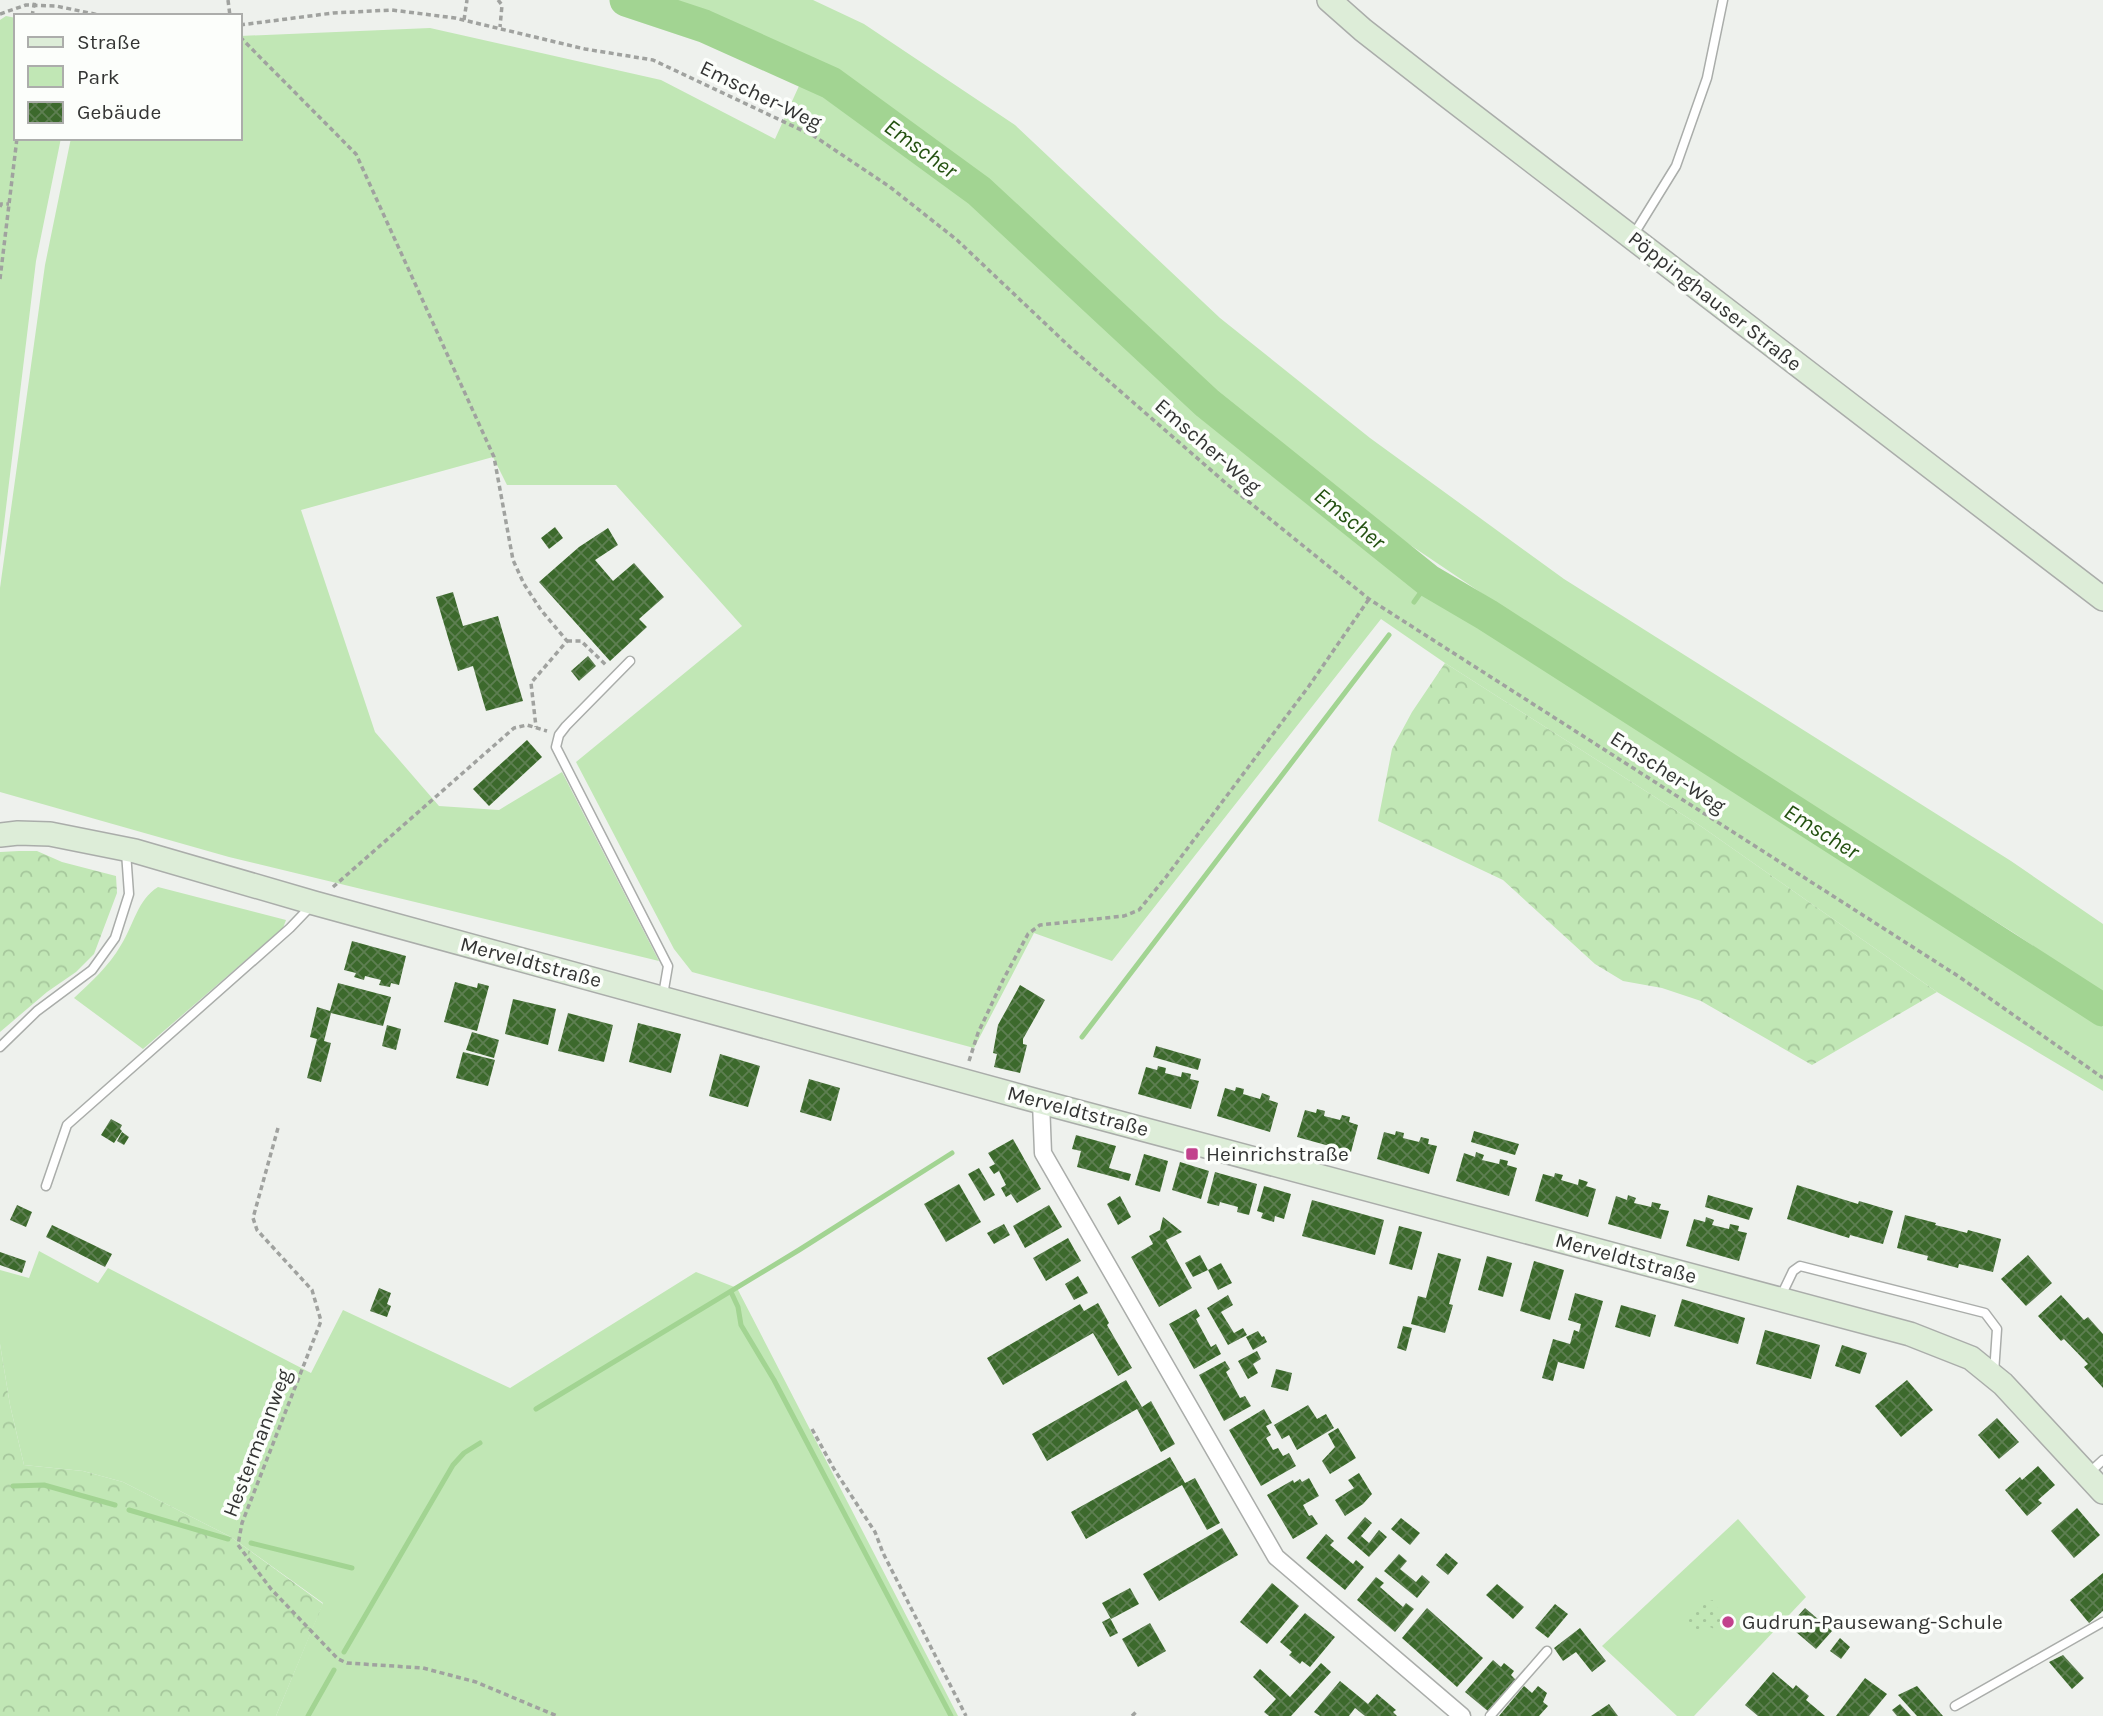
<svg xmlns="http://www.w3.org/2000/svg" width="2103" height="1716" font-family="Karla,sans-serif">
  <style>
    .green { fill: #c1e7b5 }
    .forest { fill: url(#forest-crowns) }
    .park { fill: url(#park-dots) }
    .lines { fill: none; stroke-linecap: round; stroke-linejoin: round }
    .stream { stroke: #a2d492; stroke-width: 5 }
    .river { stroke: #a2d492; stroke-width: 33 }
    .building { fill: url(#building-cross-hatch) }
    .lane-casing { stroke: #aaadaa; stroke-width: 11 }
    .street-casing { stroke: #aaadaa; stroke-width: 19 }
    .secondary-casing { stroke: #aaadaa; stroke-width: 26 }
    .path { stroke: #a0a29f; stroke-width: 3.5; stroke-dasharray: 5 3.5; stroke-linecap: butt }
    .lane { stroke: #fff; stroke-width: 8 }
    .street { stroke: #fff; stroke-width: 16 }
    .secondary { stroke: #ddedd8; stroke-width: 23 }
    .poi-dot { fill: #c2428d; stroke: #fcfefb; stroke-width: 2.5 }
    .labels { text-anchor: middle; stroke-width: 7; stroke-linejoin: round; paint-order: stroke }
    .street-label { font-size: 21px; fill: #333433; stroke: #fcfefb }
    .poi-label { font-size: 21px; fill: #333433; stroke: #fcfefb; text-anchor: start }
    .water-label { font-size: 23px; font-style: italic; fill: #235110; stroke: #fcfefb }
  </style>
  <defs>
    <pattern id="forest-crowns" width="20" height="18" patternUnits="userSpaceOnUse" patternTransform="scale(1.75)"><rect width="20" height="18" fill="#c1e7b5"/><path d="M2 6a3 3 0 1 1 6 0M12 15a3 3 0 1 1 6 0" fill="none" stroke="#a6c79c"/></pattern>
    <pattern id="park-dots" width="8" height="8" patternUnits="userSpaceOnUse" patternTransform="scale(1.75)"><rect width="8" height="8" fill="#c1e7b5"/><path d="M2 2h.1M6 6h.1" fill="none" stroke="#a6c79c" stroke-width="1.8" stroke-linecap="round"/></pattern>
    <pattern id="building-cross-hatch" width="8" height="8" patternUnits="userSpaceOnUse" patternTransform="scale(1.75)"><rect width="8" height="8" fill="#3c692c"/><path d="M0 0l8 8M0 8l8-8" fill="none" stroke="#5e7f52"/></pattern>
  </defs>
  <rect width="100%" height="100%" fill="#eef1ed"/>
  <!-- green -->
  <g class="green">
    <path d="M665,0H813L864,24L1015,125L1220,318L1370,438L1564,579L2011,861L2103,924V993L2014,933L1597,671L1385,528L1216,392L996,190L888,109L829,71L708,14Z"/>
    <path d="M6,16L16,18V138H61L36,261L0,557V20Z"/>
    <path d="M430,28L661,80L775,139L808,66L836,104L900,147L977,208L1198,410L1314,507L1432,594L1861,866L2103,1027V1091L1937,992L1702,827L1445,663L1381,619L1112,961L1034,933L974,1048L692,972L674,949L576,762L742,626L616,485H507L493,457L301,510L375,732L439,806L499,810L562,772L659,961L229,857L0,792V588L45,265L71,138H240V36Z"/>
    <path d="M158,887L286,920L283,928L143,1049L74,998C91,982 109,966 121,945C134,925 137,900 158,887Z"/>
    <path d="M39,1251L98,1283L108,1268L311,1373L343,1310L510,1388L696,1272L737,1288L958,1716H276L323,1603L231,1537L123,1482L83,1471L24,1465L10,1405L0,1344V1270L29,1278Z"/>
    <path d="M1738,1519L1806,1597L1694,1716H1677L1602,1646Z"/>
  </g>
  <!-- forest -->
  <g class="forest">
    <path d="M1445,663L1702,827L1937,992L1812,1065L1701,1001L1662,988L1623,981L1595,964L1503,880L1378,821L1392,749L1412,712Z"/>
    <path d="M19,851H37L62,862L116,876L117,893L94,954L76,972L47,992L0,1032V852Z"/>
    <path d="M0,1344L10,1405L24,1465L83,1471L123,1482L231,1537L323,1604L276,1716H0Z"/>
  </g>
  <!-- park -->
  <path class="park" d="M1713,1600L1725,1622L1714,1629L1710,1627L1699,1633L1687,1628L1685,1617L1689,1610L1697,1608L1699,1604Z"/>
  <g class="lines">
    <!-- stream -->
    <g class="stream">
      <path d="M1414,602L1429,581"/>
      <path d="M1082,1037L1389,635"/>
      <path d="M731,1292L738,1307L741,1325L774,1380L951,1716"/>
      <path d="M536,1409L799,1250L952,1153"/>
      <path d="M13,1486L44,1485L115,1505"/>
      <path d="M129,1510L228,1539"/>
      <path d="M251,1543L352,1568"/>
      <path d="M344,1652L453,1465L464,1453L480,1443"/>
      <path d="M308,1716L334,1670"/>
    </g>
    <!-- river -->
    <path class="river" d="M626,0L704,26L831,83L979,191L1207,403L1429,581L1487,615L2103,1010"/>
  </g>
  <!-- building -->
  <g class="building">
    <path d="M555,527L563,538L549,549L541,538Z"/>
    <path d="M608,528L618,545L595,560L613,581L634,563L664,597L639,619L647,627L610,661L539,582L579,547Z"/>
    <path d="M453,592L463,626L498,616L523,701L486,711L473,666L458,671L436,597Z"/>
    <path d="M588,656L596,666L579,681L571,671Z"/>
    <path d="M527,740L542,757L489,806L473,789Z"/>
    <path d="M352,941L406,956L399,985L391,983L390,987L379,985L381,980L365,976L364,980L354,977L356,973L344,970Z"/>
    <path d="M455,982L477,988L478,983L489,986L477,1031L444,1022Z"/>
    <path d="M338,983L391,997L383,1026L331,1013L324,1041L331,1043L321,1082L307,1078L317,1039L310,1037L317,1007L330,1011Z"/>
    <path d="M1020,985L1045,1000L1023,1039V1044L1027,1045L1020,1073L994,1067L997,1054L993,1053L998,1025Z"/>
    <path d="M513,999L556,1009L548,1045L505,1034Z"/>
    <path d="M568,1013L613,1025L604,1062L558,1051Z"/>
    <path d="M638,1023L681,1034L671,1073L629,1062Z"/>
    <path d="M387,1025L401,1029L396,1050L382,1046Z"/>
    <path d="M472,1032L499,1040L494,1058L466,1050Z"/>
    <path d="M1156,1046L1201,1059L1198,1070L1153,1057Z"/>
    <path d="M463,1052L495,1060L488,1086L456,1078Z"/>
    <path d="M720,1054L760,1066L748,1107L709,1096Z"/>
    <path d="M1158,1066L1166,1068L1165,1073L1181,1077L1182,1072L1191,1074L1190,1079L1199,1081L1191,1109L1138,1094L1146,1067L1157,1070Z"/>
    <path d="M809,1079L840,1088L831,1121L800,1112Z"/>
    <path d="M1236,1087L1244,1089L1243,1094L1260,1099L1262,1093L1270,1096L1269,1100L1278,1103L1270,1132L1217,1116L1225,1088L1235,1091Z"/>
    <path d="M1317,1109L1325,1111L1324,1116L1340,1120L1342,1115L1350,1117L1349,1122L1358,1125L1351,1152L1297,1137L1305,1110L1316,1113Z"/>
    <path d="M111,1119L122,1125L120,1129L122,1131L114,1143L101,1135Z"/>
    <path d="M1396,1131L1404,1133L1403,1138L1419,1142L1421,1137L1429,1139L1428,1144L1437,1146L1429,1174L1377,1159L1384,1132L1395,1135Z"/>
    <path d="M1474,1131L1519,1144L1515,1155L1471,1142Z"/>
    <path d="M122,1132L129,1137L124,1145L117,1141Z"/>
    <path d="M1076,1135L1116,1146L1109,1168L1131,1174L1129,1181L1077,1167L1081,1151L1072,1149Z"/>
    <path d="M1013,1139L1041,1189L1017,1203L1011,1194L1006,1197L1001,1188L1006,1185L999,1171L994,1174L989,1167L995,1164L988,1153Z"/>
    <path d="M1476,1152L1484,1155L1482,1160L1499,1164L1500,1159L1508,1161L1507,1165L1517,1168L1509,1196L1456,1181L1464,1153L1475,1157Z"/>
    <path d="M1144,1154L1168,1161L1160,1192L1135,1185Z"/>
    <path d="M1180,1162L1209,1171L1201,1199L1172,1190Z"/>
    <path d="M979,1168L995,1195L984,1201L968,1174Z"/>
    <path d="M1215,1172L1257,1184L1249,1215L1237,1212L1238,1207L1220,1202L1219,1206L1207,1203Z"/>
    <path d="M1555,1173L1563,1175L1561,1180L1578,1185L1579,1179L1588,1182L1586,1186L1596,1189L1588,1217L1535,1201L1543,1174L1554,1177Z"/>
    <path d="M959,1184L981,1222L946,1242L924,1204Z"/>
    <path d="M1797,1185L1858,1204L1859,1201L1893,1211L1883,1244L1850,1235L1849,1238L1787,1219Z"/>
    <path d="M1264,1186L1291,1194L1284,1219L1275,1216L1274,1222L1261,1218L1263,1213L1257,1211Z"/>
    <path d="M1628,1195L1636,1198L1634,1203L1651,1207L1652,1202L1661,1204L1659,1209L1669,1211L1661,1239L1608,1224L1616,1196L1627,1200Z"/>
    <path d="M1708,1195L1753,1208L1749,1220L1705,1207Z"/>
    <path d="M1120,1196L1131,1217L1118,1225L1107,1204Z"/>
    <path d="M1312,1200L1384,1220L1375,1255L1302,1236Z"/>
    <path d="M17,1205L32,1212L26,1227L10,1220Z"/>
    <path d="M1049,1205L1062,1227L1025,1248L1013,1226Z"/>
    <path d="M1905,1215L1936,1223L1935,1225L1952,1229L1967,1233L1968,1230L2001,1239L1993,1272L1959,1264L1958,1268L1927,1260L1928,1256L1897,1248Z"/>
    <path d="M1163,1217L1182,1232L1166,1240L1192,1288L1159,1307L1131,1257L1153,1244L1149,1236L1160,1230Z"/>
    <path d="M1706,1217L1714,1220L1712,1225L1729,1229L1730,1224L1739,1226L1738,1231L1747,1233L1739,1261L1686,1246L1694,1219L1705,1222Z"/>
    <path d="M1004,1224L1010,1235L994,1244L987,1233Z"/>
    <path d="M52,1225L112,1254L105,1267L46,1237Z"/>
    <path d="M1399,1226L1422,1232L1412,1270L1389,1264Z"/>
    <path d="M1068,1238L1081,1261L1046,1281L1033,1258Z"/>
    <path d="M0,1252L26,1261L22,1273L0,1265Z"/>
    <path d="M1438,1253L1461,1259L1449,1304L1453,1305L1445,1333L1411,1324L1418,1296L1426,1298Z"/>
    <path d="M1200,1255L1208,1270L1193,1277L1185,1263Z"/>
    <path d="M2028,1255L2052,1283L2026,1306L2001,1279Z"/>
    <path d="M1487,1256L1512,1263L1503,1297L1478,1290Z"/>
    <path d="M1534,1261L1564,1270L1550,1320L1520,1311Z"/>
    <path d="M1221,1263L1232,1283L1218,1290L1208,1270Z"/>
    <path d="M1078,1276L1088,1293L1074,1300L1065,1284Z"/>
    <path d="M379,1288L391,1293L387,1304L391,1306L387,1317L370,1311Z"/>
    <path d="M1575,1293L1603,1301L1584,1369L1558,1362L1553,1381L1542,1378L1553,1339L1570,1344L1574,1330L1579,1332L1581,1324L1568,1320Z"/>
    <path d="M1228,1295L1233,1305L1221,1312L1234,1333L1243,1328L1247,1335L1228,1345L1207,1308Z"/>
    <path d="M2061,1295L2084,1320L2088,1317L2103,1334V1388L2084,1367L2088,1364L2064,1339L2061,1341L2038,1316Z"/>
    <path d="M1682,1299L1745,1318L1738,1344L1674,1326Z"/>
    <path d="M1098,1303L1109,1323L1107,1325L1132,1368L1118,1376L1093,1333L1003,1385L987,1358L1080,1304L1084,1311Z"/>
    <path d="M1621,1305L1656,1315L1650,1337L1615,1327Z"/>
    <path d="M1196,1309L1200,1316L1196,1319L1211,1347L1216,1344L1221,1354L1194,1369L1169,1324Z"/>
    <path d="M1403,1326L1412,1328L1406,1351L1397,1348Z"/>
    <path d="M1765,1330L1820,1345L1811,1379L1756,1364Z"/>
    <path d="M1258,1331L1262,1337L1264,1336L1267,1342L1253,1350L1246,1337Z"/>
    <path d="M1842,1345L1867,1353L1860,1374L1835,1366Z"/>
    <path d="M1257,1351L1261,1359L1253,1364L1258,1373L1248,1379L1238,1361Z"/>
    <path d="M1225,1361L1230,1369L1226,1372L1240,1398L1245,1396L1251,1406L1224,1421L1199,1375Z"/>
    <path d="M1276,1369L1292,1373L1288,1391L1271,1387Z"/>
    <path d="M1126,1380L1142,1407L1151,1401L1175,1444L1161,1452L1137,1409L1047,1461L1032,1434Z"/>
    <path d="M1907,1380L1933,1410L1901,1437L1875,1406Z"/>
    <path d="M1308,1405L1317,1419L1326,1414L1334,1428L1297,1450L1289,1435L1282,1439L1274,1425Z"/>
    <path d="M1264,1409L1272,1423L1266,1426L1271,1435L1266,1438L1273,1450L1278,1448L1283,1456L1289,1453L1296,1466L1261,1486L1229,1430Z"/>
    <path d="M1997,1418L2019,1442L1999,1459L1978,1435Z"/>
    <path d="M1338,1428L1356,1458L1330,1474L1322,1461L1335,1447L1328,1434Z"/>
    <path d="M1170,1457L1185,1483L1195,1478L1220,1523L1207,1530L1182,1485L1086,1539L1071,1512Z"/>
    <path d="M2038,1466L2055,1485L2038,1500L2042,1503L2027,1516L2005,1490L2020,1477L2022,1480Z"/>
    <path d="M1359,1473L1372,1494L1363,1504L1345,1516L1335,1500L1354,1488L1348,1480Z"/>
    <path d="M1309,1478L1319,1496L1303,1505L1309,1516L1312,1515L1318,1524L1293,1539L1267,1495L1293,1480L1294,1483L1300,1479L1302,1482Z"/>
    <path d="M2077,1508L2100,1535L2074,1558L2051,1531Z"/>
    <path d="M1365,1517L1372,1523L1361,1536L1369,1543L1379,1530L1387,1537L1369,1557L1347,1538Z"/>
    <path d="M1401,1518L1420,1533L1410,1545L1391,1529Z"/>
    <path d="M1222,1528L1238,1555L1159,1601L1143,1574Z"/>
    <path d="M1326,1534L1334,1541L1330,1545L1353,1564L1356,1560L1364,1567L1345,1590L1306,1558Z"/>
    <path d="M1446,1553L1458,1563L1448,1575L1436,1565Z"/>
    <path d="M1399,1554L1407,1561L1400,1569L1416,1582L1422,1575L1430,1582L1417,1598L1384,1571Z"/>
    <path d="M2103,1573V1611L2089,1623L2070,1600Z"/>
    <path d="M1376,1577L1384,1583L1380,1587L1403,1607L1406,1603L1414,1609L1395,1632L1357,1600Z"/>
    <path d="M1272,1583L1299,1606L1267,1644L1240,1622Z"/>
    <path d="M1497,1584L1524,1607L1513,1619L1486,1595Z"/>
    <path d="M1130,1588L1139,1604L1111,1619L1102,1603Z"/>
    <path d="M1555,1604L1568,1614L1548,1638L1535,1628Z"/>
    <path d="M1427,1608L1483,1658L1457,1687L1402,1638Z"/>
    <path d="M1805,1608L1832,1631L1816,1649L1789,1626Z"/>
    <path d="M1305,1613L1335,1637L1310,1667L1302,1661L1300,1664L1289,1655L1292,1652L1280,1642Z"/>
    <path d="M1110,1618L1118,1633L1110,1637L1102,1622Z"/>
    <path d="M1150,1623L1166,1651L1138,1667L1122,1639Z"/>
    <path d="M1580,1628L1606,1661L1592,1672L1576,1652L1563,1661L1554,1648Z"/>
    <path d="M1840,1638L1850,1647L1841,1659L1830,1651Z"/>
    <path d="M2063,1655L2084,1678L2072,1689L2049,1662Z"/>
    <path d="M1493,1660L1501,1667L1504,1663L1514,1671L1511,1675L1516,1680L1489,1712L1465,1692Z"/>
    <path d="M1321,1663L1331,1672L1291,1716H1269L1264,1712L1276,1699L1253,1677L1260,1669L1290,1697Z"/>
    <path d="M1773,1672L1793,1689L1796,1685L1809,1696L1806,1700L1825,1716H1758L1745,1705Z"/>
    <path d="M1865,1678L1887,1694L1869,1716H1836Z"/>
    <path d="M1340,1681L1368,1704L1377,1694L1396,1710L1393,1712L1397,1716H1365L1355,1708L1349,1716H1320L1314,1712Z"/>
    <path d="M1524,1686L1532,1693L1538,1686L1547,1693L1543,1702L1548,1706L1539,1716H1499Z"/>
    <path d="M1917,1686L1943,1716H1917L1898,1695Z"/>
    <path d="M1609,1704L1618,1716H1591Z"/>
    <path d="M1900,1704L1911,1716H1897L1892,1710Z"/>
  </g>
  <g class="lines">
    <defs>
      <g id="lane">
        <path d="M1634,234L1676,166L1707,78L1723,0"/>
        <path d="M630,661L566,726L559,735L556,747L668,966L663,995"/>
        <path d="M0,1047L37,1011L92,970L115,938L129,894L126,852"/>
        <path d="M46,1186L67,1125L290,928L312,905"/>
        <path d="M1781,1296L1793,1271L1800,1266L1985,1313L1997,1329L1994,1373"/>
        <path d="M2090,1472L2103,1460"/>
        <path d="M1955,1706L2103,1622"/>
        <path d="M1490,1716L1547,1651"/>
      </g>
      <path id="street" d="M1041,1102L1043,1153L1276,1557L1462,1716"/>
      <g id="secondary">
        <path d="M1329,0L1363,30L1445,94L2103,599"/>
        <path d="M0,835L18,833L50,834L135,851L314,903L1041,1102L1910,1334L1971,1358L2003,1384L2103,1492"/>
      </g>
    </defs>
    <!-- lane casing -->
    <use href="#lane" class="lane-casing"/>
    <!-- street casing -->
    <use href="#street" class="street-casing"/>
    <!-- secondary casing -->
    <use href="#secondary" class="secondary-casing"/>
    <!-- path -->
    <g class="path">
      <path d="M228,0L230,16"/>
      <path d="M498,0L502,5L500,27"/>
      <path d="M0,14L26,5L56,6L104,16"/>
      <path d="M32,16L35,0"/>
      <path d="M464,20L467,0"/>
      <path d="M240,25L333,13L392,10L455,18L585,49L653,60L814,136L890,187L957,240L1072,349L1228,485L1369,599L1958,976L2103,1078"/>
      <path d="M240,37L356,154L494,457L513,560L524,584L541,610L567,641L531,683L536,727"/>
      <path d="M0,207L1,204H9"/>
      <path d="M0,279L17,138"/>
      <path d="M567,641H581L607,666"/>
      <path d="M333,887L514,728L527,725L547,731"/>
      <path d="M969,1061L978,1033L1003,980L1028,934L1040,925L1124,916L1139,910L1166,877L1309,686L1369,599"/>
      <path d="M278,1128L253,1218L257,1230L312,1290L321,1321L242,1523L238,1545L271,1589L338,1659L347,1663L423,1668L476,1682L557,1716"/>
      <path d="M812,1429L834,1469L875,1532L883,1553L966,1716"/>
      <path d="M1132,1716L1136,1712"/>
    </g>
    <!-- lane -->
    <use href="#lane" class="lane"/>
    <!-- street -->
    <use href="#street" class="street"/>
    <!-- secondary -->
    <use href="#secondary" class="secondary"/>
  </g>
  <!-- markers -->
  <g class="poi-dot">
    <rect x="1185" y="1147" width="14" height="14" rx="3.5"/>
    <circle cx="1728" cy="1622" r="7"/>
  </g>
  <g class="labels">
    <!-- street labels -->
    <g class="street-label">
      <text transform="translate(761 95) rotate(26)" y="7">Emscher-Weg</text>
      <text transform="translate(1715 301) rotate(38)" y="7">Pöppinghauser Straße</text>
      <text transform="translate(1208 446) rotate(41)" y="7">Emscher-Weg</text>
      <text transform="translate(1668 772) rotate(33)" y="7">Emscher-Weg</text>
      <text transform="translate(531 962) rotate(15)" y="7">Merveldtstraße</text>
      <text transform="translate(1078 1111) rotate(15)" y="7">Merveldtstraße</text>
      <text transform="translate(1626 1258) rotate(15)" y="7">Merveldtstraße</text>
      <text transform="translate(257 1443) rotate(-69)" y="7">Hestermannweg</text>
    </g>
    <!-- poi labels -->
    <g class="poi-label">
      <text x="1206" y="1161">Heinrichstraße</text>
      <text x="1742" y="1629">Gudrun-Pausewang-Schule</text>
    </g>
    <!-- water labels -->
    <g class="water-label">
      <text transform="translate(921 148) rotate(36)" y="8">Emscher</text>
      <text transform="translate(1350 518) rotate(39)" y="8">Emscher</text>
      <text transform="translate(1822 831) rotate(32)" y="8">Emscher</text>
    </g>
  </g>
  <!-- legend -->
  <rect x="14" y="14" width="228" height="126" fill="#fcfefb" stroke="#acadab" stroke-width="2"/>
  <rect x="28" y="37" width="35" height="10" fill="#ddedd8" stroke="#acadab" stroke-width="2"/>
  <text x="77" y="49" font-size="21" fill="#333433">Straße</text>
  <rect x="28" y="66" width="35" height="21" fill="#c1e7b5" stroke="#acadab" stroke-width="2"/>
  <text x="77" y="84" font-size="21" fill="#333433">Park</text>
  <rect x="28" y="102" width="35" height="21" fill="url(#building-cross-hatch)" stroke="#acadab" stroke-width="2"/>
  <text x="77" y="119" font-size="21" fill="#333433">Gebäude</text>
</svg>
